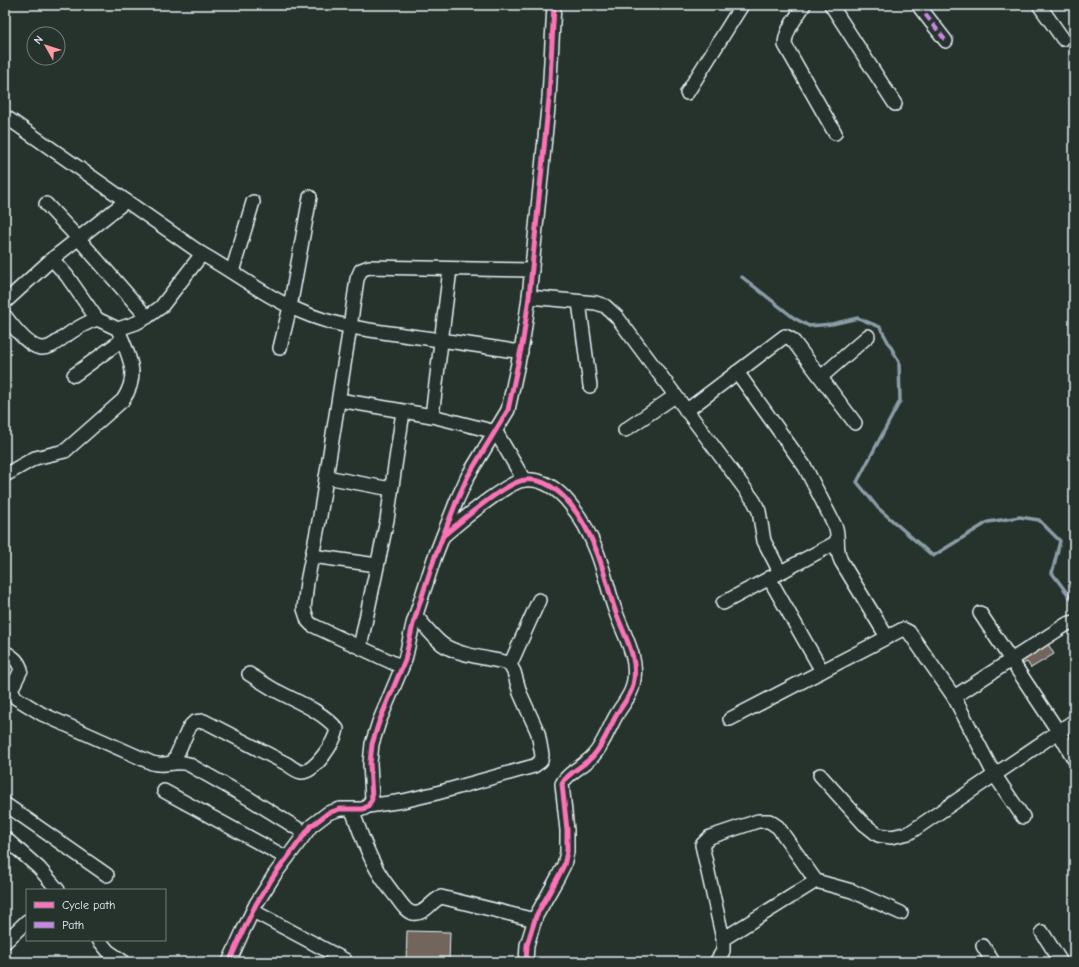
<svg xmlns="http://www.w3.org/2000/svg" width="1079" height="967" font-family="'Comic Neue',sans-serif">
  <style>
    .lines { fill: none; stroke-linecap: round; stroke-linejoin: round }
    .stream { stroke: #8b9da7; stroke-width: 3.5 }
    .building { fill: #71655b; stroke: #e8f1f8 }
    .minor-casing { stroke: #e8f1f8; stroke-width: 16 }
    .minor { stroke: #26332d; stroke-width: 13 }
    .quiet { stroke: #c787e3; stroke-width: 4; stroke-dasharray: 8 4; stroke-linecap: butt }
    .cycleway-casing { stroke: #26332d; stroke-width: 8 }
    .cycleway { stroke: #fb73b8; stroke-width: 5 }
  </style>
  <rect width="100%" height="100%" fill="#26332d"/>
  <filter id="ink" filterUnits="userSpaceOnUse"><feTurbulence type="fractalNoise" baseFrequency=".025" numOctaves="2"/><feDisplacementMap in="SourceGraphic" scale="8" xChannelSelector="R" yChannelSelector="G"/><feConvolveMatrix kernelMatrix="1 2 1 2 8 2 1 2 1" color-interpolation-filters="sRGB"/></filter>
  <g filter="url(#ink)">
    <g class="lines">
      <!-- stream -->
      <path class="stream" d="M742,277L794,318L809,326L832,324L858,318L880,327L899,362L900,401L857,482L878,508L933,556L988,522L1020,517L1039,520L1060,541L1052,573L1070,597L1074,600"/>
    </g>
    <!-- building -->
    <g class="building">
      <path d="M1045,639L1054,654L1031,668L1027,662L1023,664L1018,656Z"/>
      <path d="M407,931L450,932L449,962H406Z"/>
    </g>
    <g class="lines">
      <defs>
        <g id="minor">
          <path d="M804,5C797,17 785,30 785,45L835,133"/>
          <path d="M831,5L895,104"/>
          <path d="M918,5L946,41"/>
          <path d="M1039,5L1063,39"/>
          <path d="M687,93L742,5"/>
          <path d="M6,117L202,254C236,273 266,297 302,312C334,326 369,330 403,335C442,340 482,346 521,352"/>
          <path d="M46,204L78,238L147,317"/>
          <path d="M52,259L67,276L97,319"/>
          <path d="M232,272L253,202"/>
          <path d="M529,297L596,303L605,306L617,317L754,501L759,511L764,541L780,572"/>
          <path d="M5,302L52,259L126,201"/>
          <path d="M579,302L590,386"/>
          <path d="M5,316C51,377 48,335 97,319L118,329L136,323L147,317L161,307L202,254"/>
          <path d="M280,348L290,307L310,197"/>
          <path d="M737,372L805,467L836,528C839,541 835,548 841,561L887,637"/>
          <path d="M74,375L122,340"/>
          <path d="M821,377L868,336"/>
          <path d="M339,400L432,416L496,432L524,480"/>
          <path d="M686,411L785,336L791,339L794,342L855,423"/>
          <path d="M432,416L450,269"/>
          <path d="M625,430L675,396"/>
          <path d="M5,475L35,458L65,451L123,400C141,373 128,356 118,329"/>
          <path d="M326,477L391,489"/>
          <path d="M443,536C459,523 507,481 525,480C561,477 586,524 597,552C604,570 608,589 614,607C622,633 640,657 633,685C631,696 622,705 617,714C609,727 604,744 593,756C584,766 567,773 562,784L567,830V852L564,865L558,877L536,916L527,945L526,962"/>
          <path d="M312,556L377,565"/>
          <path d="M769,578L822,671"/>
          <path d="M723,603L837,542"/>
          <path d="M980,613L1011,660L1067,624L1074,622"/>
          <path d="M360,647L387,520L403,412"/>
          <path d="M5,652C13,657 19,661 21,670L12,688V692L16,698L42,714L152,763C164,767 175,760 188,764L250,799L305,833"/>
          <path d="M510,665L539,600"/>
          <path d="M402,667L312,625L308,621L304,609L307,582L320,516L350,327L357,279L361,270L369,267L532,270"/>
          <path d="M730,719L903,629L909,632L954,697"/>
          <path d="M173,763L188,730C192,722 195,721 204,721L287,764C291,767 296,771 301,772C315,773 335,741 337,729C321,710 295,701 273,689C265,684 257,679 249,674"/>
          <path d="M820,775L864,824L878,835L891,837L909,833L1074,721"/>
          <path d="M164,791L287,858"/>
          <path d="M5,804L107,875"/>
          <path d="M368,806L403,801L437,793L534,766L541,761L542,755L538,733L520,693L514,672L510,665L505,662C486,658 457,655 442,644C432,636 424,625 416,616"/>
          <path d="M352,810C360,831 367,854 379,873C384,882 391,890 397,898C401,903 406,912 413,913C425,915 431,901 441,897L535,920"/>
          <path d="M1023,817L994,774L954,697L1011,660L1058,731L1074,759"/>
          <path d="M5,838L39,868L58,890"/>
          <path d="M816,881L852,891L901,913"/>
          <path d="M253,911L345,960"/>
          <path d="M1042,932L1061,962"/>
          <path d="M99,940L108,951L124,962"/>
          <path d="M5,942L27,921"/>
          <path d="M983,946L993,962"/>
          <path d="M229,962L243,931L256,904L275,874L311,826L328,813L340,809H363L368,806L372,799L370,763L372,744L379,722L405,660L413,624L434,559L457,500L468,476L508,410L523,340L529,297L549,98L554,5"/>
          <path d="M716,962L723,951V939L702,845L710,837L758,821H769L778,827L816,881L723,939"/>
        </g>
      </defs>
      <!-- minor casing -->
      <use href="#minor" class="minor-casing"/>
      <!-- minor -->
      <use href="#minor" class="minor"/>
      <!-- quiet -->
      <path class="quiet" d="M918,5L946,41"/>
      <defs>
        <g id="cycleway">
          <path d="M443,536C459,523 507,481 525,480C561,477 586,524 597,552C604,570 608,589 614,607C622,633 640,657 633,685C631,696 622,705 617,714C609,728 604,744 593,756C584,766 567,773 562,784L567,830V852L564,865L558,877L536,916L527,945L526,962"/>
          <path d="M229,962L243,931L256,904L275,874L311,826L328,813L340,809H363L368,806L372,799L370,763L372,744L379,722L405,660L413,624L434,559L457,500L468,476L508,410L523,340L529,297L549,98L554,5"/>
        </g>
      </defs>
      <!-- cycleway casing -->
      <use href="#cycleway" class="cycleway-casing"/>
      <!-- cycleway -->
      <use href="#cycleway" class="cycleway"/>
    </g>
  </g>
  <!-- margin -->
  <rect width="1079" height="967" fill="none" stroke="#26332d" stroke-width="20"/>
  <rect x="10" y="10" width="1059" height="947" fill="none" stroke="#e8f1f8" stroke-width="1.5" filter="url(#ink)"/>
  <!-- legend -->
  <rect x="26" y="889" width="140" height="52" fill="#26332d" stroke="#747f7e"/>
  <rect x="34" y="902" width="20" height="6" fill="#fb73b8" stroke="#747f7e"/>
  <text x="62" y="909" font-size="12" fill="#e8f1f8">Cycle path</text>
  <rect x="34" y="922" width="20" height="6" fill="#c787e3" stroke="#747f7e"/>
  <text x="62" y="929" font-size="12" fill="#e8f1f8">Path</text>
  <!-- north arrow -->
  <g transform="translate(46 46) rotate(309)"><circle r="19" fill="#26332d" stroke="#747f7e"/>
  <path d="M0-3L7 15L0 10L-7 15Z" fill="#ff9aa2"/>
  <text y="-6" font-size="11" font-weight="bold" text-anchor="middle" fill="#e8f1f8">N</text>
  </g>
</svg>
